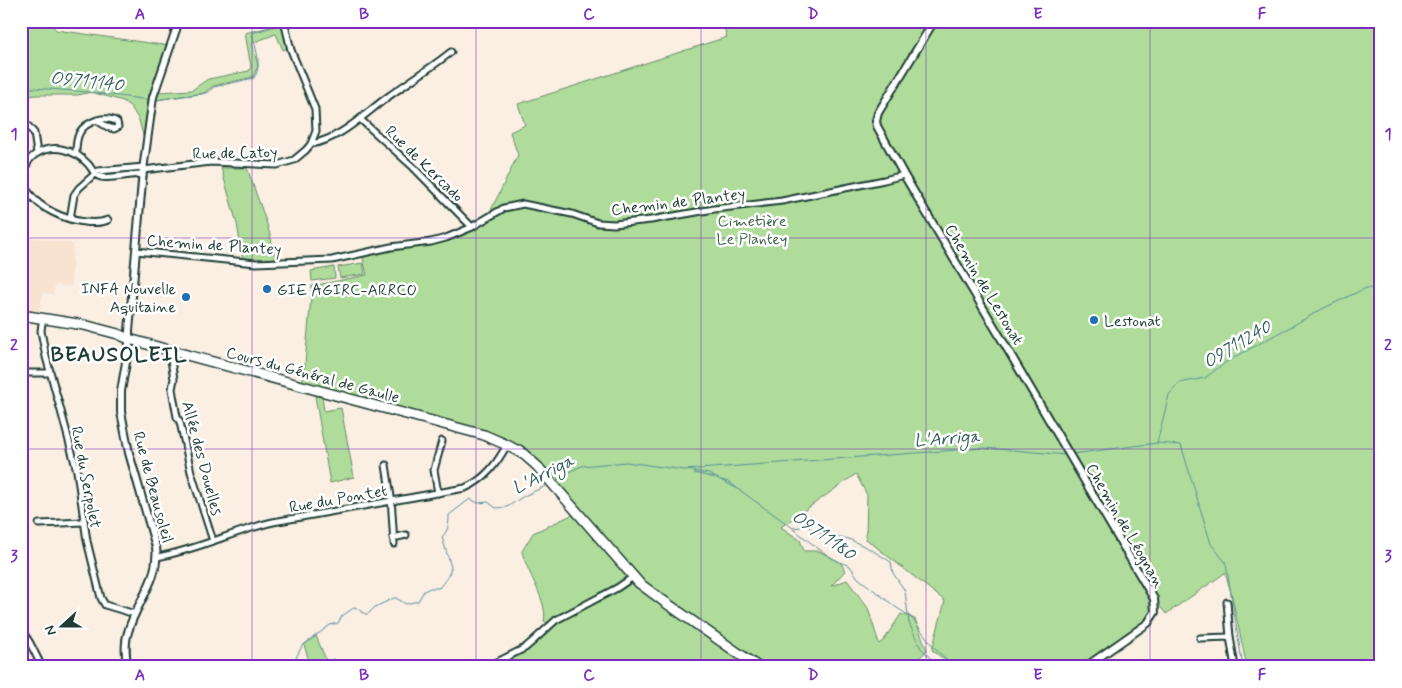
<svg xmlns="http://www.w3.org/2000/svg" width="1402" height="688" font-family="Mynerve,sans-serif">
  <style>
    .built { fill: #f8e2d0 }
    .green { fill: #afdc9b; stroke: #678c68 }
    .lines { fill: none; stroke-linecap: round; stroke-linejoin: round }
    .stream { stroke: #568f98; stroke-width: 1 }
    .minor-casing { stroke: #1f3d34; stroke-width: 9 }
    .tertiary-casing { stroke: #1f3d34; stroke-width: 10 }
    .primary-casing { stroke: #1f3d34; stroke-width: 12 }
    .minor { stroke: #fff; stroke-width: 5 }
    .tertiary { stroke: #fff; stroke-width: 6 }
    .primary { stroke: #fff; stroke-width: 9 }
    .grid { fill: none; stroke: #7b2cbf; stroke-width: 1; stroke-opacity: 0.55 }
    .poi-dot { fill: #1f6fb2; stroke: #fff; stroke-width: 2 }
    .labels { text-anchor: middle; stroke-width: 5; stroke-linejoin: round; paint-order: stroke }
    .street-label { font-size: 16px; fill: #1f3d34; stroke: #fff }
    .park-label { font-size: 16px; fill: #43654e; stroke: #fff }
    .poi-label { font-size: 16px; fill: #1f3d34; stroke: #fff; text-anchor: start }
    .water-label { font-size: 18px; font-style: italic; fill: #365f5e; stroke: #fff }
    .district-label { font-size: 21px; font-weight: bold; letter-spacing: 1px; fill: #1f3d34; stroke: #fff }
    .neatline { fill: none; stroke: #7b2cbf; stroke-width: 2 }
    .grid-label { font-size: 16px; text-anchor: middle; font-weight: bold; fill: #7b2cbf }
  </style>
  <rect width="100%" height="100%" fill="#fbeee3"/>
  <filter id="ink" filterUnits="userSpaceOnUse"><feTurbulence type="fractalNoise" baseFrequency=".02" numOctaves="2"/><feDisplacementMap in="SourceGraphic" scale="10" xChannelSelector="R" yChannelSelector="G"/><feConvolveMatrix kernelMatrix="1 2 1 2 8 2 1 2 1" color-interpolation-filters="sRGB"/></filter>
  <g filter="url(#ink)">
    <!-- built -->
    <path class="built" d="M21,200L30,201L27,237L73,244L71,286L55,285L53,294L43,293L39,312L21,318Z"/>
    <!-- green -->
    <g class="green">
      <path d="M21,21H48L56,30L170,46L149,101L143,147L144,139L139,120L131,107L123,101L91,92L78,95H35L21,98Z"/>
      <path d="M722,21H1381V667H1247L1231,592L1225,573L1166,614L1155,600V614L1089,667H954L932,650L945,601L866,539L867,495L856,474L781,527L800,540L804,551H819L841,563L845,571L831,586L847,580L868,608L879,644L884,640L901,614L915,619L927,650L911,667H503L501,660L518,652L550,625L544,621C549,602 525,570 522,551L533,533L576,513L523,450L503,437L302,385L305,364L312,286L367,275L362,254L431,242L472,226L491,210L518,155L510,132L525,125L518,104L727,37Z"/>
      <path d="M283,24L288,48L283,50L276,34L252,43L258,66L253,77L213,86L204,93L156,100L159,92L192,90L208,79L249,71L251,67L245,33Z"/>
      <path d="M221,168H247L267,224L277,261L243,260L237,224Z"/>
      <path d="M363,263L365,274L340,278L338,267Z"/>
      <path d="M334,267L335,278L312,281L311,271Z"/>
      <path d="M315,396L322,397L324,411L341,408L354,477L330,483Z"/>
      <path d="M316,636L327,662L334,659L337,667H311L304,645Z"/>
    </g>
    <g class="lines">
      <!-- stream -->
      <g class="stream">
        <path d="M289,22L290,21"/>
        <path d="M21,87L88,92L149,100"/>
        <path d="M156,100L181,96L202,94L208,92L214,87L254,78C263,65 255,47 252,33L279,25"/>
        <path d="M1285,330L1322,309L1366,288L1381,289"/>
        <path d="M1157,443L1169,395L1179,383L1205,378L1226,362L1284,330"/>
        <path d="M1013,450L1066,455"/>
        <path d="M1072,454L1157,443L1181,445L1211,544L1226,563"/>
        <path d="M687,470L709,474L738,489L793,528L807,526L819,533L849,539L870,549L891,562L893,573L905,591L909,623L920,647L936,664L943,667"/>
        <path d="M694,473L715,478"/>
        <path d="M721,480L729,482L737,488"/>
        <path d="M556,481L573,470L582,466L626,462L684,470L984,448L1011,450"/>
        <path d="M793,529C811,542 828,559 850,566L858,578L897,608L911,617L933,646L953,667"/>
        <path d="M1226,564L1243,667"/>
        <path d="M294,667L295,660L302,646L330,625L338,623L342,616L355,607L365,614H368L375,607L394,598H396L406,604L418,601L424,591L430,588H439C444,582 450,575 451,567L442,537C448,531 449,524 449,515L470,499L478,503L488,502L496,508L507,507L524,496L548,485"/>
      </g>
      <defs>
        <g id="minor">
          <path d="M360,119L413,167L472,227"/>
          <path d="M28,126L34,133L37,153"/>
          <path d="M311,144C341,139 364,114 389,96C410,81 431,68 451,52"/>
          <path d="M76,153C76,136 79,126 97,120C102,124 107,128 114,129L118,127L117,122C111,118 105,118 97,120"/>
          <path d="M143,170L211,162L277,165L294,160L306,150L311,144L316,131L315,109L291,50L284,21"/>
          <path d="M70,219L74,195L79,188L98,171L144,167"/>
          <path d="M108,220C82,231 14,205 25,169C27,163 31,157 36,154C54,143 75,150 88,164C92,168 94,176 101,177C108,179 130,175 139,174L143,176"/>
          <path d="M136,251L256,263L332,260L391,247L431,242L446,238L470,228L504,208L523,204L572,214L598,223L614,224L651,220L714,209L782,201L884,180L904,175"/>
          <path d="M42,323L41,331L46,357L61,411L77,471L87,541L101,598L105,605L135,614"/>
          <path d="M172,351L171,360L174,379L172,389L177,417L180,422L191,472L213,541"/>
          <path d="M21,373H49"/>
          <path d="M386,465L391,497L394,544"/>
          <path d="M438,493L434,470L442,441"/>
          <path d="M39,524L84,522"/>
          <path d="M393,538L406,535"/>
          <path d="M157,557C197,550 234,531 273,522L465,488C486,479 497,463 507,445"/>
          <path d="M1227,602L1230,637"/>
          <path d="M21,629L30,643L42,667"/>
          <path d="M1200,638L1230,637L1235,667"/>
          <path d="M487,667L525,648L533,641L556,620L617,588L633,577"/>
        </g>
        <g id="tertiary">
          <path d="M934,21L878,113L876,121L877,126L904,175L995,328L1154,599L1155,612L1148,623L1091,663L1089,667"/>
          <path d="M127,667C126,655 124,643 128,632C136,602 160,580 156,547L129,453L121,412V391L129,345V331L143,170L153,97L179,21"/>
        </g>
        <g id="primary">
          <path d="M21,315L84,325L118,334L129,339L172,351L484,435L507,445L523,454"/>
          <path d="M519,450L537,466L639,583L662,600L758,667"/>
        </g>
      </defs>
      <!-- minor casing -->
      <use href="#minor" class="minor-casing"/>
      <!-- tertiary casing -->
      <use href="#tertiary" class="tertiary-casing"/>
      <!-- primary casing -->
      <use href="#primary" class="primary-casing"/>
      <!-- minor -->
      <use href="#minor" class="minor"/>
      <!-- tertiary -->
      <use href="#tertiary" class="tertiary"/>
      <!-- primary -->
      <use href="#primary" class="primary"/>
    </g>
  </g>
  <!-- grid -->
  <path class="grid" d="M252,21V667M476,21V667M701,21V667M926,21V667M1150,21V667M21,238H1381M21,449H1381"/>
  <!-- markers -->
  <g class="poi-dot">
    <circle cx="267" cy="289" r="5"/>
    <circle cx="186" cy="297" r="5"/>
    <circle cx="1094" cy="320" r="5"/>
  </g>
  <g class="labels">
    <!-- street labels -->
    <g class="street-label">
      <text transform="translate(235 152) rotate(-1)" y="6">Rue de Catoy</text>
      <text transform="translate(425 163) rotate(44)" y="6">Rue de Kercado</text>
      <text transform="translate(678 201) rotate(-7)" y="6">Chemin de Plantey</text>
      <text transform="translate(214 244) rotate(4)" y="6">Chemin de Plantey</text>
      <text transform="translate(985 284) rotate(59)" y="6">Chemin de Lestonat</text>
      <text transform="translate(313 374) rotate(15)" y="6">Cours du Général de Gaulle</text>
      <text transform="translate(203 458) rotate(75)" y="6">Allée des Douelles</text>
      <text transform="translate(87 477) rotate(79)" y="6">Rue du Serpolet</text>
      <text transform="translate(154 487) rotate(75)" y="6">Rue de Beausoleil</text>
      <text transform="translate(338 498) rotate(-10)" y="6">Rue du Pontet</text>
      <text transform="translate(1126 525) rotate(60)" y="6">Chemin de Léognan</text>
    </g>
    <!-- park labels -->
    <g class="park-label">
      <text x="752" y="226">Cimetière<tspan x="752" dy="18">Le Plantey</tspan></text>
    </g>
    <!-- poi labels -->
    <g class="poi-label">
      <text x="176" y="294" text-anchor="end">INFA Nouvelle<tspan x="176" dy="18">Aquitaine</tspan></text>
      <text x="277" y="295">GIE AGIRC-ARRCO</text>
      <text x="1104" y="326">Lestonat</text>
    </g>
    <!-- water labels -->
    <g class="water-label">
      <text transform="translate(87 81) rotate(6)" y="6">O9711140</text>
      <text transform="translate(1237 344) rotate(-31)" y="6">O9711240</text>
      <text transform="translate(947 438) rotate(-4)" y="6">L'Arriga</text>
      <text transform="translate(543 474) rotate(-27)" y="6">L'Arriga</text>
      <text transform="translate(824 535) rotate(35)" y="6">O9711180</text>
    </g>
    <!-- district labels -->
    <g class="district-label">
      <text x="119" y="361">BEAUSOLEIL</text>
    </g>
  </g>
  <!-- margin -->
  <rect width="1402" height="688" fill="none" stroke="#fff" stroke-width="55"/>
  <!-- north arrow -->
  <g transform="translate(62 626) rotate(249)" stroke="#ffffff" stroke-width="4" paint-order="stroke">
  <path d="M0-4L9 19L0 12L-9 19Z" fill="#1f3d34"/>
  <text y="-8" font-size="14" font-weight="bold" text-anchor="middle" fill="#1f3d34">N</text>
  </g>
  <rect x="28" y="28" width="1346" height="632" class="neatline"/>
  <g class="grid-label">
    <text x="140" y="19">A</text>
    <text x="364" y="19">B</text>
    <text x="589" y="19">C</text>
    <text x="813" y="19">D</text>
    <text x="1038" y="19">E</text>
    <text x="1262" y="19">F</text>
    <text x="14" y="139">1</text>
    <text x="1388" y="139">1</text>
    <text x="14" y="350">2</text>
    <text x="1388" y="350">2</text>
    <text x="14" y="561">3</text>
    <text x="1388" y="561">3</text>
    <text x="140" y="680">A</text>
    <text x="364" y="680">B</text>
    <text x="589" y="680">C</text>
    <text x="813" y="680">D</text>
    <text x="1038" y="680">E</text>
    <text x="1262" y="680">F</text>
  </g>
</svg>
